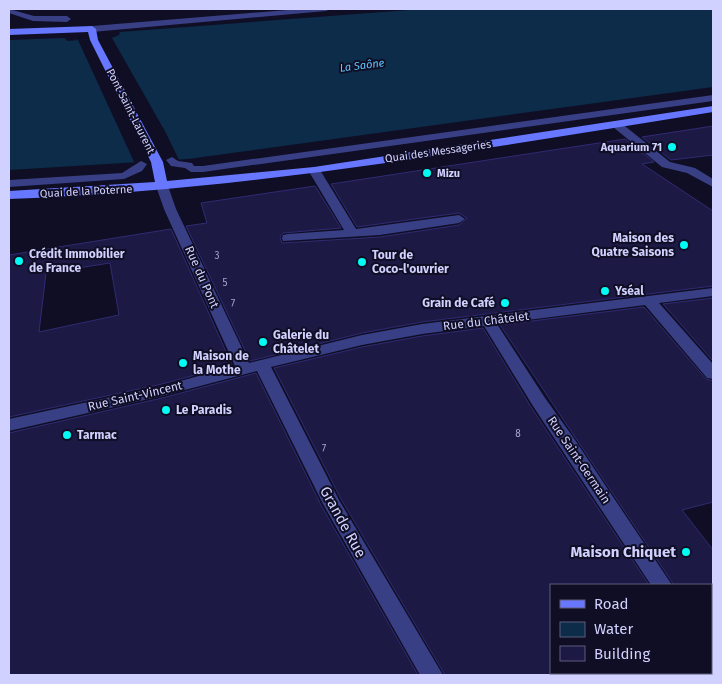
<svg xmlns="http://www.w3.org/2000/svg" width="722" height="684" font-family="'Fira Sans',sans-serif">
  <style>
    .water { fill: #0c2c4a }
    .pier { fill: #0f0e24 }
    .building { fill: #1d1945; stroke: #302b72; fill-rule: evenodd }
    .lines { fill: none; stroke-linecap: round; stroke-linejoin: round }
    .street { fill: #383f84; fill-rule: evenodd }
    .secondary { fill: #6877ff; fill-rule: evenodd }
    .poi-dot { fill: #00fcf5; stroke: #0f0e24; stroke-width: 2 }
    .labels { text-anchor: middle; stroke-width: 4; stroke-linejoin: round; paint-order: stroke }
    .number-label { font-size: 10px; fill: #a4a3d0 }
    .far-water-label { font-size: 11px; font-style: italic; fill: #5fc9ff; stroke: #0f0e24 }
    .far-street-label { font-size: 11px; fill: #d1d1ff; stroke: #0f0e24 }
    .far-poi-label { font-size: 11px; font-weight: bold; fill: #d1d1ff; stroke: #0f0e24; text-anchor: end }
    .poi-label { font-size: 12px; font-weight: bold; fill: #d1d1ff; stroke: #0f0e24; text-anchor: start }
    .street-label { font-size: 12px; fill: #d1d1ff; stroke: #0f0e24 }
    .near-street-label { font-size: 15px; fill: #d1d1ff; stroke: #0f0e24 }
    .near-poi-label { font-size: 15px; font-weight: bold; fill: #d1d1ff; stroke: #0f0e24; text-anchor: end }
  </style>
  <rect width="100%" height="100%" fill="#0f0e24"/>
  <!-- water -->
  <path class="water" d="M423,9H713V87L188,159L9,170V40L64,38L80,40L105,37L120,32Z"/>
  <!-- pier -->
  <path class="pier" d="M120,32L119,35L112,38L166,133L179,160L190,161L132,165L135,164L78,40L68,41L64,38L80,40L105,37Z"/>
  <!-- building -->
  <g class="building">
    <path d="M713,126V155L671,160L642,137Z"/>
    <path d="M625,139L654,162L642,164L713,211V286L422,322L362,333L250,361L186,226L207,223L201,203L315,186L341,228L283,233L280,237L282,243L380,237L459,225L467,218L459,213L357,227L331,184Z"/>
    <path d="M171,229L232,365L162,384L9,417V255ZM110,263L119,315L39,332L46,273Z"/>
    <path d="M713,298V361L663,304Z"/>
    <path d="M644,307L706,379L713,381V502L682,510L713,550V585H674L500,325Z"/>
    <path d="M483,328L531,407L649,585H551V675H445L341,499L274,368L362,347L422,336Z"/>
    <path d="M256,373L321,505L418,675H9V433L162,398Z"/>
  </g>
  <g class="lines">
    <!-- street -->
    <g class="street">
      <path d="M9,9L34,16H67L71,19L67,22L33,21L9,13Z"/>
      <path d="M300,9H330L326,11L92,32L88,29L92,26Z"/>
      <path d="M713,95V101L203,172H191L185,168L171,166L166,160L172,157L178,161L192,163L194,166H203Z"/>
      <path d="M617,122L621,123L670,162L695,168L713,179V187L687,173L662,167L613,127L612,125Z"/>
      <path d="M141,161L147,164L142,171L124,179L9,187V180L122,173Z"/>
      <path d="M314,167L320,170L356,229L459,215L465,219L459,223L380,235L283,241L282,238L283,235L288,234L344,230L308,170Z"/>
      <path d="M162,182L168,186L176,209L249,363L362,335L422,324L713,288V296L659,303L713,364V379L707,378L645,305L497,324L545,398L573,437L672,585H651L533,406L484,326L422,334L362,345L271,367L339,500L443,675H420L323,504L257,371L162,396L9,431V419L162,386L235,366L164,209L156,186Z"/>
      <rect x="711" y="639" width="2" height="18"/>
      <path d="M602,673H632L631,675H601Z"/>
    </g>
    <!-- secondary -->
    <path class="secondary" d="M92,26L96,29L98,40L163,162L167,181L314,167L713,106V112C480,149 245,191 9,199V191L155,182L151,162L90,40L88,32L9,35V29Z"/>
  </g>
  <!-- markers -->
  <g class="poi-dot">
    <circle cx="672" cy="147" r="5"/>
    <circle cx="427" cy="173" r="5"/>
    <circle cx="684" cy="245" r="5"/>
    <circle cx="19" cy="261" r="5"/>
    <circle cx="362" cy="262" r="5"/>
    <circle cx="605" cy="291" r="5"/>
    <circle cx="505" cy="303" r="5"/>
    <circle cx="263" cy="342" r="5"/>
    <circle cx="183" cy="363" r="5"/>
    <circle cx="166" cy="410" r="5"/>
    <circle cx="67" cy="435" r="5"/>
    <circle cx="686" cy="552" r="5"/>
  </g>
  <g class="labels">
    <!-- number labels -->
    <g class="number-label">
      <text x="217" y="259">3</text>
      <text x="225" y="286">5</text>
      <text x="233" y="307">7</text>
      <text x="518" y="437">8</text>
      <text x="324" y="452">7</text>
    </g>
    <!-- far-water labels -->
    <g class="far-water-label">
      <text transform="translate(362 65) rotate(-7)" y="4">La Saône</text>
    </g>
    <!-- far-street labels -->
    <g class="far-street-label">
      <text transform="translate(131 111) rotate(63)" y="4">Pont Saint-Laurent</text>
      <text transform="translate(438 151) rotate(-8)" y="4">Quai des Messageries</text>
      <text transform="translate(86 191) rotate(-3)" y="4">Quai de la Poterne</text>
    </g>
    <!-- far-poi labels -->
    <g class="far-poi-label">
      <text x="662" y="151">Aquarium 71</text>
      <text x="437" y="177" text-anchor="start">Mizu</text>
    </g>
    <!-- poi labels -->
    <g class="poi-label">
      <text x="674" y="242" text-anchor="end">Maison des<tspan x="674" dy="14">Quatre Saisons</tspan></text>
      <text x="29" y="258">Crédit Immobilier<tspan x="29" dy="14">de France</tspan></text>
      <text x="372" y="259">Tour de<tspan x="372" dy="14">Coco-l'ouvrier</tspan></text>
      <text x="615" y="295">Yséal</text>
      <text x="495" y="307" text-anchor="end">Grain de Café</text>
      <text x="273" y="339">Galerie du<tspan x="273" dy="14">Châtelet</tspan></text>
      <text x="193" y="360">Maison de<tspan x="193" dy="14">la Mothe</tspan></text>
      <text x="176" y="414">Le Paradis</text>
      <text x="77" y="439">Tarmac</text>
    </g>
    <!-- street labels -->
    <g class="street-label">
      <text transform="translate(202 277) rotate(66)" y="4">Rue du Pont</text>
      <text transform="translate(486 321) rotate(-7)" y="4">Rue du Châtelet</text>
      <text transform="translate(135 396) rotate(-13)" y="4">Rue Saint-Vincent</text>
      <text transform="translate(579 460) rotate(56)" y="4">Rue Saint-Germain</text>
    </g>
    <!-- near-street labels -->
    <g class="near-street-label">
      <text transform="translate(343 522) rotate(61)" y="5">Grande Rue</text>
    </g>
    <!-- near-poi labels -->
    <g class="near-poi-label">
      <text x="676" y="557">Maison Chiquet</text>
    </g>
  </g>
  <!-- border -->
  <rect width="722" height="684" fill="none" stroke="#d1d1ff" stroke-width="20"/>
  <!-- legend -->
  <rect x="550" y="584" width="162" height="90" fill="#0f0e24" stroke="#5d5c7c"/>
  <rect x="560" y="600" width="25" height="8" fill="#6877ff" stroke="#5d5c7c"/>
  <text x="594" y="609" font-size="15" fill="#d1d1ff">Road</text>
  <rect x="560" y="622" width="25" height="15" fill="#0c2c4a" stroke="#5d5c7c"/>
  <text x="594" y="634" font-size="15" fill="#d1d1ff">Water</text>
  <rect x="560" y="646" width="25" height="15" fill="#1d1945" stroke="#5d5c7c"/>
  <text x="594" y="659" font-size="15" fill="#d1d1ff">Building</text>
</svg>
